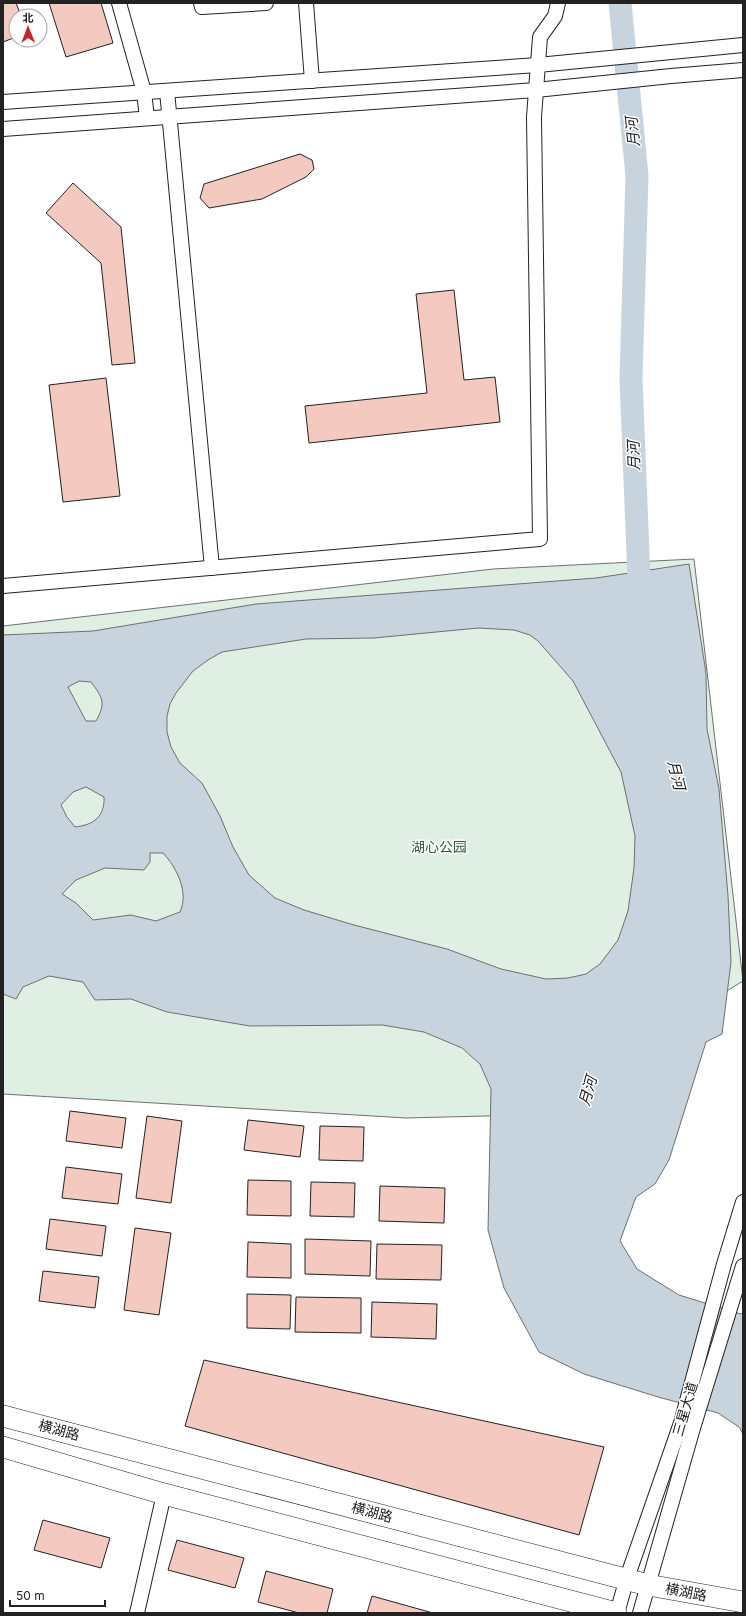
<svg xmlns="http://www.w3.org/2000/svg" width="746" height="1616" font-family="Inter,'Noto Sans SC',sans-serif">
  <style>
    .green { fill: #e0efe3; stroke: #6f6f6f }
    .water { fill: #c7d3dd; stroke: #6f6f6f; fill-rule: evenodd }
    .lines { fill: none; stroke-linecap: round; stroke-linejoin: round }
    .river { stroke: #c7d3dd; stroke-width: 23 }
    .building { fill: #f3c9c0; stroke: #222 }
    .minor-casing { stroke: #222; stroke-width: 16 }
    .highway-casing { stroke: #222; stroke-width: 22 }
    .minor { stroke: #fff; stroke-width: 14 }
    .highway { stroke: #fff; stroke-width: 21 }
    .labels { text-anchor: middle; stroke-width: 3; stroke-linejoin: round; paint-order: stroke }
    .park-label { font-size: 14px; fill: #2f5e38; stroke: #fff }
    .street-label { font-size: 14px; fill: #222; stroke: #fff }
    .water-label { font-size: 15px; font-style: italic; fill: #222; stroke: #fff }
  </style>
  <rect width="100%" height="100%" fill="#fff"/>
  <!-- green -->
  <path class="green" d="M694,559L743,981L525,1115L406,1118L3,1094V626L493,569Z"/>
  <!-- water -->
  <path class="water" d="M689,564L706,673L707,729L719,789L728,896L731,962L722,1034L706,1042L669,1160L655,1184L636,1197L620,1241L637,1269L679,1295L741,1314L743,1313V1434L739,1427L718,1413L658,1397L584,1374L539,1352L504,1288L488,1230L491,1089L480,1064L462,1048L424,1032L382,1025L250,1026L167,1012L131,999L95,1000L83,982L49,976L23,987L16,999L3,994V635L93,631L256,604L596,578ZM478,628L514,630L530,635L538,641L573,681L621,772L635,836L634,868L628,911L618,940L600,964L586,974L568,978L546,979L501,969L447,949L354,925L304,910L275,898L249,875L233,847L220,816L202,783L180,763L171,747L167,732V716L170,704L176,693L193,671L208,660L222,652L306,639L374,638ZM79,681L91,682C103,698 106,703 96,721H86L68,687ZM86,787L104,797C105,816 94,825 75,827L67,817L61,805L73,792ZM150,853H163C177,868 189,892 180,912L156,921L131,915L93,920L76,903L62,894L76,880L105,868L144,870L150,862Z"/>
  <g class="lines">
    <!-- river -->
    <path class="river" d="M620,3L637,176L631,379L640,604"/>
  </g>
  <!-- building -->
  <g class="building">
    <path d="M3,3H16L21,16H16V37L3,42Z"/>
    <path d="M49,3H101L113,43L66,57Z"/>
    <path d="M300,154L312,160L314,169L306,177L262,199L209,208L200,198L204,184Z"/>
    <path d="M73,183L121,227L135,363L112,365L101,263L46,213Z"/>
    <path d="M454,290L464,380L495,377L500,422L309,443L305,406L427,393L416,294Z"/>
    <path d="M106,378L120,496L63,502L49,385Z"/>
    <path d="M70,1111L126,1118L122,1148L66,1141Z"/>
    <path d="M147,1116L182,1121L171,1203L136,1198Z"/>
    <path d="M248,1120L304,1126L300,1157L244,1150Z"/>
    <path d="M320,1126L364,1127L363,1161L319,1160Z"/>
    <path d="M66,1167L122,1174L118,1204L62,1198Z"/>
    <path d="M248,1180L291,1181V1216L247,1215Z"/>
    <path d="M311,1182L355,1183L354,1217L310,1216Z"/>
    <path d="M380,1186L445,1188L444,1223L379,1221Z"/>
    <path d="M50,1219L106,1226L102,1256L46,1249Z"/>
    <path d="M135,1228L171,1233L159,1315L124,1310Z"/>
    <path d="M305,1239L371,1241L370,1276L305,1274Z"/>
    <path d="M248,1242L291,1244V1278L247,1277Z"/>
    <path d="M377,1244L442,1245L441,1280L376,1279Z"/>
    <path d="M43,1271L99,1277L95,1308L39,1301Z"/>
    <path d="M247,1294L291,1295L290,1329L247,1328Z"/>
    <path d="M296,1297L361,1298V1333L295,1332Z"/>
    <path d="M372,1302L437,1304L436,1339L371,1337Z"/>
    <path d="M204,1360L604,1447L579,1535L185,1426Z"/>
    <path d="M43,1520L110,1538L101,1568L34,1550Z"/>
    <path d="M177,1540L244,1558L235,1588L168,1570Z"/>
    <path d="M266,1571L333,1589L327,1613H299L258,1602Z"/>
    <path d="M372,1596L433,1613H367Z"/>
  </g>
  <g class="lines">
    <defs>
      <g id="minor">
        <path d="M119,3L144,92L147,118"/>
        <path d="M201,3L202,7L266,3"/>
        <path d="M306,3L312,81"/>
        <path d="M167,91L212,568"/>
        <path d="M3,102L538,65L743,45"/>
        <path d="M3,129L536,90L671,76L743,70"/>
        <path d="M3,586L540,539L534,117L540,37L555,16L558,3"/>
        <path d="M137,1613L164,1494"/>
        <path d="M617,1613L627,1578L681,1423L724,1264L743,1202"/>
        <path d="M640,1613L693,1428L743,1266"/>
      </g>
      <g id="highway">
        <path d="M3,1416L648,1585L743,1602"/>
        <path d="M3,1447L164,1494L616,1613"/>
      </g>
    </defs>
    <!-- minor casing -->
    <use href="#minor" class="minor-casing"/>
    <!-- highway casing -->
    <use href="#highway" class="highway-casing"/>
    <!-- minor -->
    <use href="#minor" class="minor"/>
    <!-- highway -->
    <use href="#highway" class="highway"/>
  </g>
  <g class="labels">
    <!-- park labels -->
    <g class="park-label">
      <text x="439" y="852">湖心公园</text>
    </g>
    <!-- street labels -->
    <g class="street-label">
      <text transform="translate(685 1409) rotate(-74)" y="5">三星大道</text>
      <text transform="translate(59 1430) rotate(15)" y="5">横湖路</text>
      <text transform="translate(372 1512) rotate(15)" y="5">横湖路</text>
      <text transform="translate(686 1592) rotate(11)" y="5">横湖路</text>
    </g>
    <!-- water labels -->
    <g class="water-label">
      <text transform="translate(633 132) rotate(-96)" y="5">月河</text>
      <text transform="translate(634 456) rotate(-92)" y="5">月河</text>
      <text transform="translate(676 775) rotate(76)" y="5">月河</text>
      <text transform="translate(588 1091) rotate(-74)" y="5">月河</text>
    </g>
  </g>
  <!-- border -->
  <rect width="746" height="1616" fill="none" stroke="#222222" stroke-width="8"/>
  <!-- north arrow -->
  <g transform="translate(28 28) rotate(359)"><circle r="19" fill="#ffffff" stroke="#a7a7a7"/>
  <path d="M0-3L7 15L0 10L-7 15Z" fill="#c62828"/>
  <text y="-6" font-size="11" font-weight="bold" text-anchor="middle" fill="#222222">北</text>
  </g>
  <!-- scale -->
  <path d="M10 1600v6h95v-6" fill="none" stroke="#222222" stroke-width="2"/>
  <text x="16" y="1600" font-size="12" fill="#222222" stroke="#ffffff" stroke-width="3" paint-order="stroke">50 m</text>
</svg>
